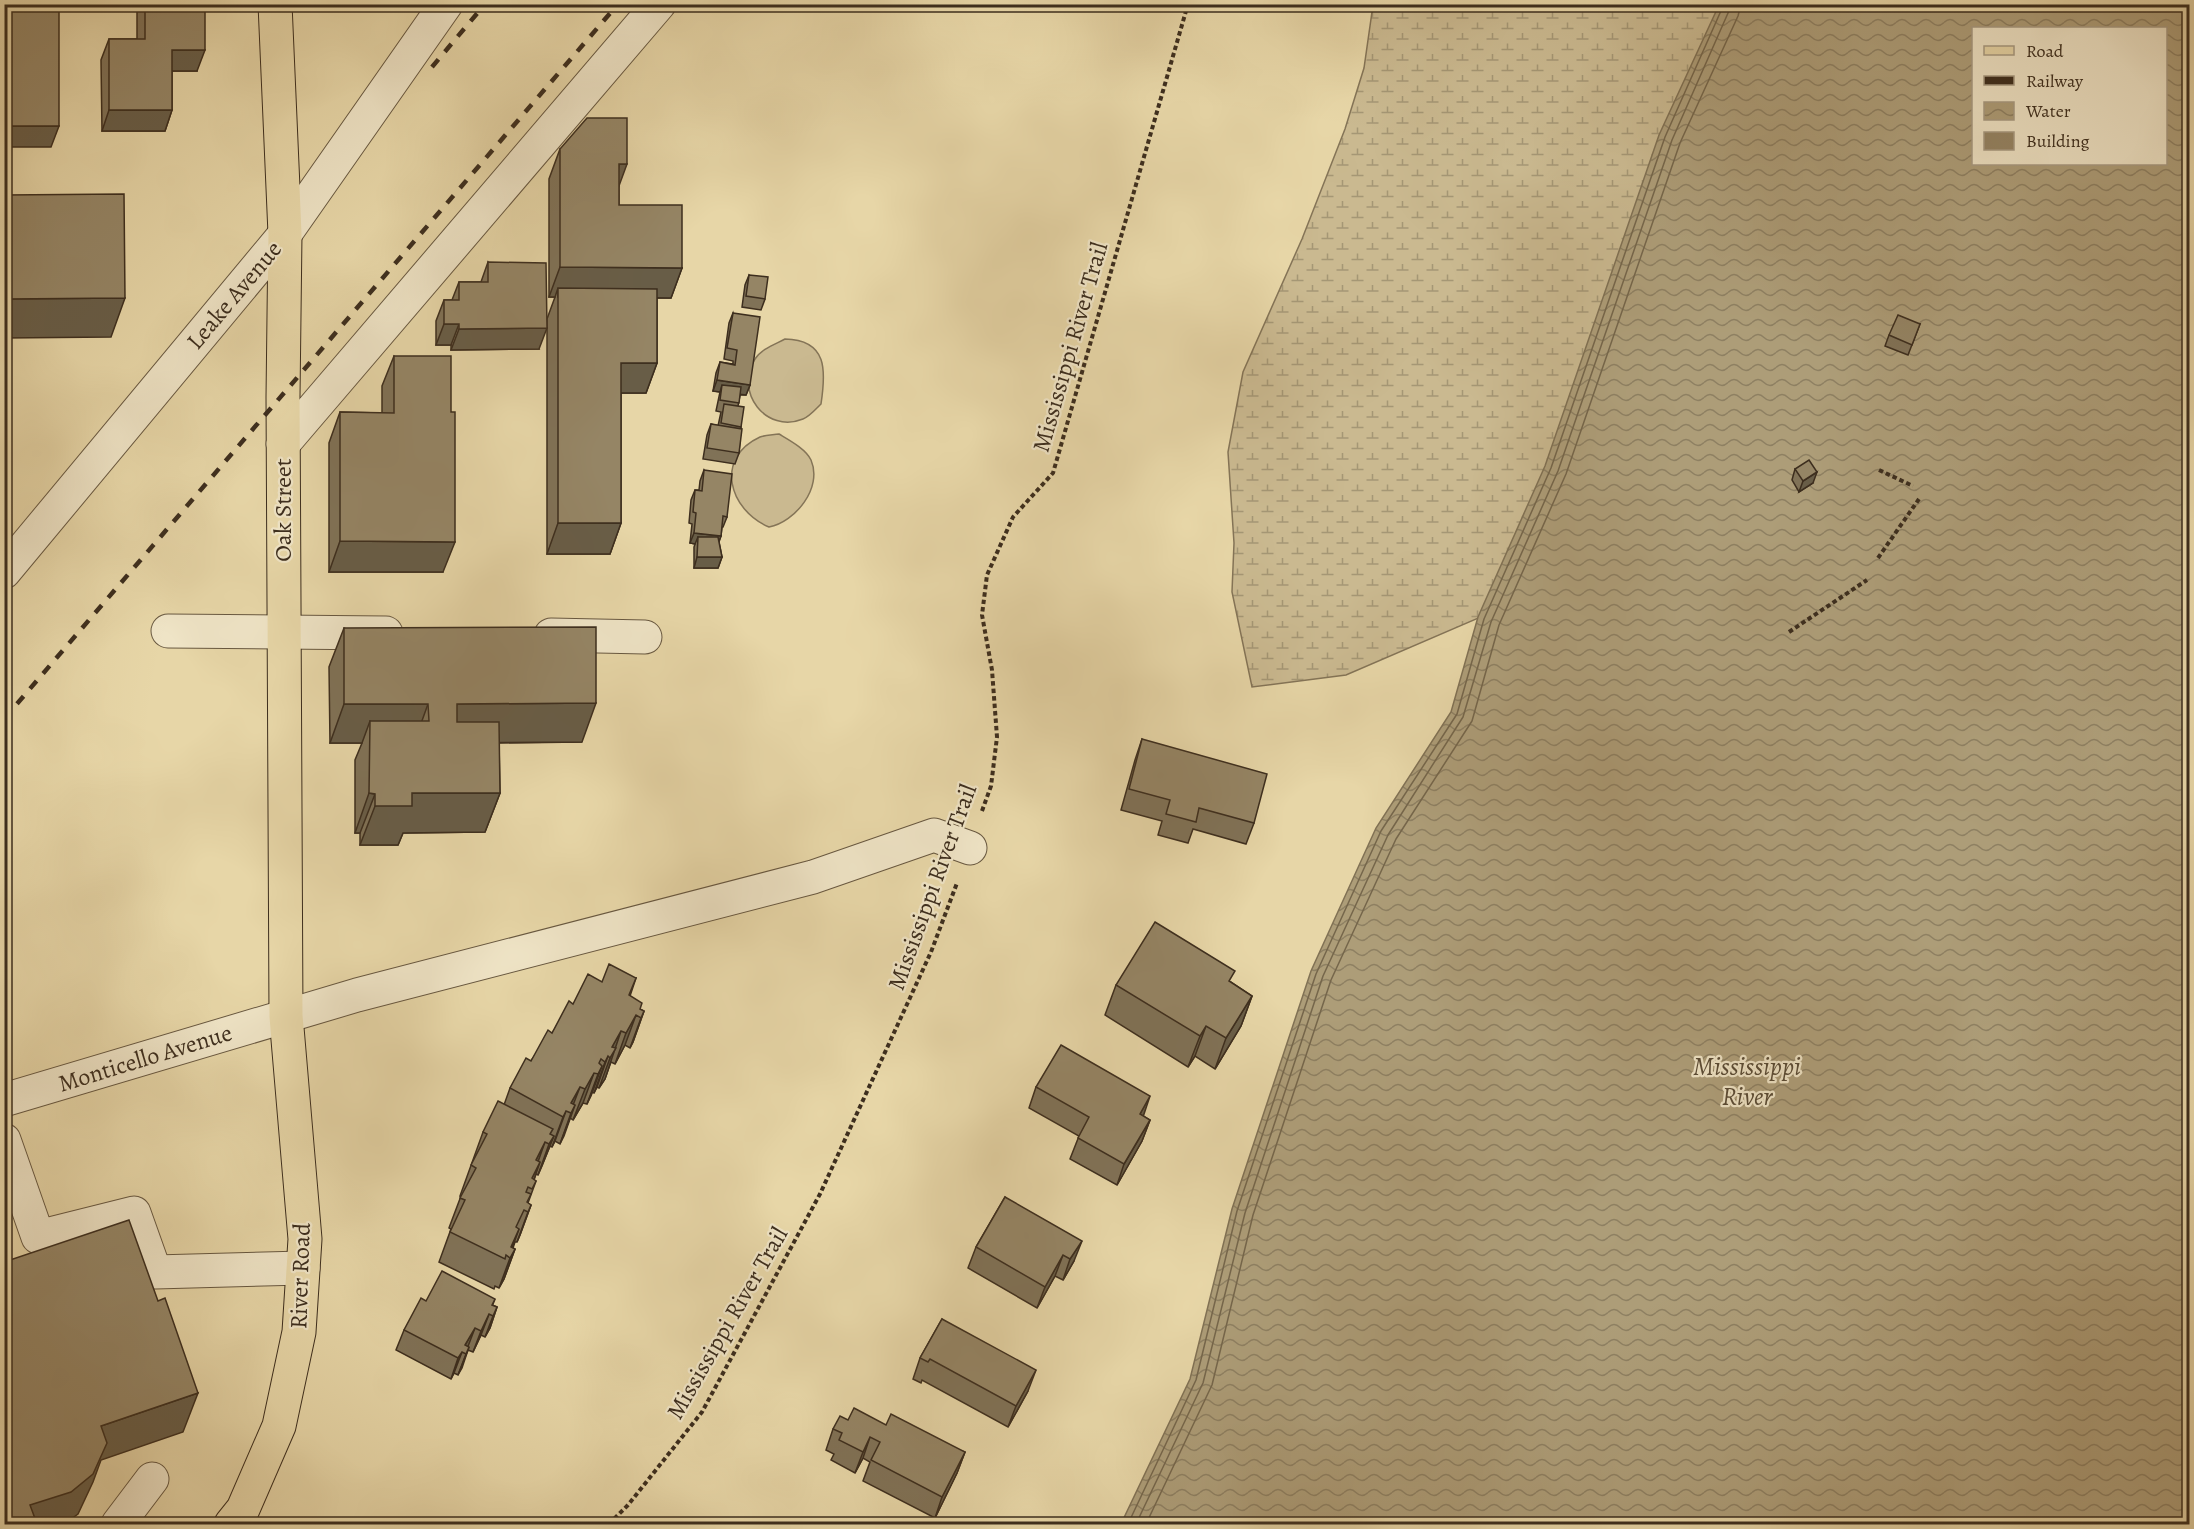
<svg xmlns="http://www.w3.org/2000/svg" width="2194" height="1529" font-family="Alegreya,serif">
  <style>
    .grass { fill: #cab990; stroke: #847457; stroke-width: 1.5 }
    .wetland { fill: url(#wetland-marsh); stroke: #847457; stroke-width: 1.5 }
    .water { fill: url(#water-waves); stroke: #807154; stroke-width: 1.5; fill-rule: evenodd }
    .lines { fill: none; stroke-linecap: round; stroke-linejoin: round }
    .shore { stroke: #75664b; stroke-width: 1.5 }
    .minor-casing { stroke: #685840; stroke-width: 35 }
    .major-casing { stroke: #3d2e1e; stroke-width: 35 }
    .path { stroke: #3d2e1e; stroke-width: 4; stroke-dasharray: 4.5 3; stroke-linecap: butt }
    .minor { stroke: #efe4c6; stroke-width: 33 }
    .major { stroke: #e7d6a7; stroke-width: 33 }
    .rail { stroke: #3d2e1e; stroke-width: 4.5; stroke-dasharray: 10 10; stroke-linecap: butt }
    .wall { fill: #807257; stroke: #3d2e1e; stroke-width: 1.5 }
    .shaded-wall { fill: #685d47; stroke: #3d2e1e; stroke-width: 1.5 }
    .building { fill: #958565; stroke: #3d2e1e; stroke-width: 1.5 }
    .labels { text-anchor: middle; stroke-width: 4.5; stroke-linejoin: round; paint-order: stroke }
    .street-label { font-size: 24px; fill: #3d2e1e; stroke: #efe4c6 }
    .water-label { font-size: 26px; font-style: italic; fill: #594a34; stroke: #efe4c6 }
  </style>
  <defs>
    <pattern id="wetland-marsh" width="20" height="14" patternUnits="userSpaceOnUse" patternTransform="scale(1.5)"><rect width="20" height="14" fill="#cab990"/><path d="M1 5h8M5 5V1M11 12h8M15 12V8" fill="none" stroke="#a59775"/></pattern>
    <pattern id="water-waves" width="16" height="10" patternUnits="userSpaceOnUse" patternTransform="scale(1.5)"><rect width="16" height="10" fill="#ad9d78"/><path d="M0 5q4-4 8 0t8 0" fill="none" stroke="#8e8062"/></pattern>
  </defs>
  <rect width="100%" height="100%" fill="#e7d6a7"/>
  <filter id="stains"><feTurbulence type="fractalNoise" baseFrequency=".00333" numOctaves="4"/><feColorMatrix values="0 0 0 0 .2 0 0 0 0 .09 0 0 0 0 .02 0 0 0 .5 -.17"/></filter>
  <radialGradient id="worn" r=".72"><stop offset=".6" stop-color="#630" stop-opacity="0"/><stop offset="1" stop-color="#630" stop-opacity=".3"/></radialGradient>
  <!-- grass -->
  <g class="grass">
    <path d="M785,339C828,340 826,371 821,404C816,409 809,417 803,419C766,434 734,392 755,359C761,349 776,344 785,339Z"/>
    <path d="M779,434C789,440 806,449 811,460C823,488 795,522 769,527C729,510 714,458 760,437C765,435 773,435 779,434Z"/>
  </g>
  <!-- wetland -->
  <path class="wetland" d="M1373,5H1761L1562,582L1346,675L1252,687L1232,592L1234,543L1228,452L1243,372L1302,239L1345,129L1364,68Z"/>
  <!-- water -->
  <path class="water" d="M1719,5H2189V1524H1121L1190,1379L1232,1209L1311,971L1376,828L1451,712L1478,617L1545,466L1659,135ZM1974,28H2166V164H1974Z"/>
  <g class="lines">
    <!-- shore -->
    <g class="shore">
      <path d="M1128,1524L1196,1380L1237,1211L1316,974L1381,831L1457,714L1484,619L1551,468L1665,137L1724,4"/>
      <path d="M1136,1524L1203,1383L1245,1213L1323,976L1388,835L1463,717L1491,622L1558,471L1672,140L1732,4"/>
      <path d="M1146,1524L1212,1385L1253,1215L1331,980L1396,839L1472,721L1499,625L1566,474L1680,143L1738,16L1741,4"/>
    </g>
    <defs>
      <g id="minor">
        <path d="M283,444L659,4"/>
        <path d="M4,572L285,234L446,4"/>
        <path d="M168,631L386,633"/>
        <path d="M551,635L645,637"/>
        <path d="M4,1100L357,995L813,877L934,835L970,848"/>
        <path d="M4,1140L38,1237L134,1213L155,1272L303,1268"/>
        <path d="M118,1524L152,1479"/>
      </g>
      <path id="major" d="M231,1524L243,1509L279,1426L299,1332L305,1239L286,1016L283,397L285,234L275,4"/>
    </defs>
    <!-- minor casing -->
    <use href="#minor" class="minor-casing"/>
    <!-- major casing -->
    <use href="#major" class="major-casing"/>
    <!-- path -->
    <g class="path">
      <path d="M1879,470L1913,486"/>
      <path d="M1878,558L1919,499"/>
      <path d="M1789,632L1867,580"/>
      <path d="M982,811L991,786L997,737L992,670L982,615L987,575L1013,517L1053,473L1188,4"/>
      <path d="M609,1524L628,1505L702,1412L820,1194L931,952L957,883"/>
    </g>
    <!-- minor -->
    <use href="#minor" class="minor"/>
    <!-- major -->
    <use href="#major" class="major"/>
    <!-- rail -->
    <g class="rail">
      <path d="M432,67L485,4"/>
      <path d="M4,719L618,4"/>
    </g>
  </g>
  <!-- wall -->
  <g class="wall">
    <path d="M137,4H172V9L197,71H172V110L165,131H102L101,60L109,39H137Z"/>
    <path d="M560,149L619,186V205L682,268L671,298H657V363L646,393H621V523L610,554H547V319L555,297H549V179Z"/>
    <path d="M488,262L539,349L451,350V345H436V321L444,300H452L459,282H481Z"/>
    <path d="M749,275L765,299L761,310L742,307L745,285Z"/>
    <path d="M733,313L750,385L746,395H740L738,406L741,427L739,453L735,464L703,459L707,435L711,424L718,426L721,412L716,411L720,392L713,391L716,373L720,362L733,364V361L724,359L729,323Z"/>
    <path d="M1920,324L1908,355L1885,346L1889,335Z"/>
    <path d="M394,356L451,412L443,572H329V443L340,412L382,413V386Z"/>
    <path d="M1795,469L1813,483L1799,492L1792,480Z"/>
    <path d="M704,470L727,517L723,527H722L721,536L719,542L722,557L718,568H694V547L695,544L690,543L692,524L689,523L691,500L695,490H699L700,481Z"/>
    <path d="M344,628L582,742L499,743L500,793L485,832L403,833L398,845H360V833H355V760L362,743H330L329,667Z"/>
    <path d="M1142,739L1254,823L1246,844L1193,829L1188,843L1158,835L1162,821L1121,810L1135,760Z"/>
    <path d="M636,978L630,996L640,1009L644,1011L633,1042L630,1048L625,1045L615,1064L611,1062L605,1079L599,1088L597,1087L594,1093L592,1092L587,1104L583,1103L573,1120L570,1118L560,1144L555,1141L552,1147L550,1146L538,1175L536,1174L534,1180L536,1181L528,1203L531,1205L520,1235L517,1242H515L513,1248L515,1249L504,1279L499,1288L495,1286L494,1289L439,1262L451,1229L449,1228L461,1196H460L483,1132L504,1105L510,1088L552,1033L573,1004L602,982Z"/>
    <path d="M1231,982L1252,996L1241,1026L1215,1069L1195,1056L1188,1067L1105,1015L1116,985Z"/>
    <path d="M1036,1087L1143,1116L1150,1120L1142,1141L1117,1185L1070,1159L1079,1136L1029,1108Z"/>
    <path d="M1005,1197L1074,1261L1063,1280L1055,1276L1037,1308L968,1268L976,1247Z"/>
    <path d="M426,1301L492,1305L497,1307L490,1328L485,1337L481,1335L473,1352L468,1350L458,1375L454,1373L451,1379L396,1350L404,1330Z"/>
    <path d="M942,1319L1028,1391L1008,1427L922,1380L921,1383L913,1379L920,1358Z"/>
    <path d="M848,1420L886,1425L965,1452L957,1473L935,1518L863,1481L870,1462L863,1458L855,1473L831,1460L834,1454L826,1450L833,1429Z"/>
  </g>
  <!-- shaded-wall -->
  <g class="shaded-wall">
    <path d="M172,50H205L197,71H165Z"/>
    <path d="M109,110H172L165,131H102Z"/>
    <path d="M4,126H59L51,147H4Z"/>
    <path d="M619,164H627L616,194Z"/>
    <path d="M560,267L682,268L671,298L558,297V288L555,297H549Z"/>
    <path d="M125,298L111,337L4,338V299Z"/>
    <path d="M444,324H459L451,345H436Z"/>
    <path d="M547,328L539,349L451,350L459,329Z"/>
    <path d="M621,363H657L646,393H610Z"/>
    <path d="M717,380L750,385L746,395L721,392L722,385L720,392L713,391Z"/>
    <path d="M1817,472L1813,483L1799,492L1803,481Z"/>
    <path d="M558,523H621L610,554H547Z"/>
    <path d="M694,533L721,536L717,546L698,537L695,544L690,543Z"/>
    <path d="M340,541L455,542L443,572H329Z"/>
    <path d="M697,557H722L718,568H694Z"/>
    <path d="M596,703L582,742L443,743L457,704Z"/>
    <path d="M344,704H428L414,743L370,721L362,743H330Z"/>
    <path d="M369,793L375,794L360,833H355Z"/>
    <path d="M412,793H500L485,832L403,833L398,845H360L375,806Z"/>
    <path d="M1252,996L1241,1026L1215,1069L1226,1038Z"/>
    <path d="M644,1011L633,1042L630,1048L641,1018Z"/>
    <path d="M636,1015L625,1045L615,1064L626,1033Z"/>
    <path d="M1206,1026L1195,1056L1188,1067L1200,1036Z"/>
    <path d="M621,1031L605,1079L599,1088L610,1058L612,1047Z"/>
    <path d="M608,1056L597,1087L594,1093L605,1062Z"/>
    <path d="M602,1066L591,1096L587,1104L598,1074Z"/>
    <path d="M594,1073L583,1103L573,1120L585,1089Z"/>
    <path d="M580,1087L570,1113L571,1103Z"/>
    <path d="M1150,1096L1143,1117L1140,1114Z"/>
    <path d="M575,1105L564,1136L560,1144L571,1113Z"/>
    <path d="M566,1111L555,1141L552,1147L563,1117Z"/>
    <path d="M1150,1120L1142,1141L1117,1185L1124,1164Z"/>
    <path d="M554,1136L542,1166L538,1175L549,1144Z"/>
    <path d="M545,1142L534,1173L536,1160Z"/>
    <path d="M540,1162L531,1188L532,1178Z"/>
    <path d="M531,1205L520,1235L517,1242L528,1212Z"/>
    <path d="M519,1229L509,1257L511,1247Z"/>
    <path d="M1082,1241L1074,1261L1063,1280L1070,1259Z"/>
    <path d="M515,1249L504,1279L499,1288L510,1258Z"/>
    <path d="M1063,1255L1055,1276L1037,1308L1045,1287Z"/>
    <path d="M495,1299L481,1335L473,1352L481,1331Z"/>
    <path d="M497,1307L490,1328L485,1337L493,1316Z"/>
    <path d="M475,1328L467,1349L465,1345Z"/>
    <path d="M469,1347L462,1368L458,1375L466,1354Z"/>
    <path d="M462,1352L454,1373L451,1379L458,1358Z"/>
    <path d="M1036,1370L1028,1391L1008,1427L1016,1406Z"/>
    <path d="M198,1393L183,1432L101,1460L93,1482L78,1514L64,1524H23L30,1505L101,1426Z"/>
    <path d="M870,1437L863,1458L855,1473L863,1452Z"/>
    <path d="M965,1452L957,1473L935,1518L942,1497Z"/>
  </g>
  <!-- building -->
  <g class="building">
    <rect x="4" y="4" width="55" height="122"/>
    <path d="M145,4H172V9L205,8V50H172V110H109V39H145Z"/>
    <path d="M587,118H627V164H619V205H682V268L560,267V149Z"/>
    <path d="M124,194L125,298L4,299V195Z"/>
    <path d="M488,262L546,263L547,328L459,329V324H444V300H459V282H488Z"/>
    <path d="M749,275L768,277L765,299L746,296Z"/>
    <path d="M558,288L657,289V363H621V523H558Z"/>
    <path d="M733,313L760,317L750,385L717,380L720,362L735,365L737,350L727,348Z"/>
    <path d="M1898,315L1920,324L1912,345L1889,335Z"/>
    <path d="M394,356H451V412H455V542L340,541V412L394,413Z"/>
    <path d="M722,385L741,387L739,403L720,400Z"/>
    <path d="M724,404L744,407L741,427L721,423Z"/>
    <path d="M711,424L742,429L739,453L707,448Z"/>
    <path d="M1809,460L1817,472L1803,481L1795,469Z"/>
    <path d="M704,470L732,474L727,517L723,516L721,536L694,533L696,513L693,512L695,490L702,491Z"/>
    <path d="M698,537H718L722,557H697Z"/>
    <path d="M596,627V703L457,704V722H499L500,793H412V806H375V794L369,793L370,721H429L428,704H344V628Z"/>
    <path d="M1142,739L1267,774L1254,823L1199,808L1196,822L1166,814L1170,800L1129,789Z"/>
    <path d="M1155,922L1235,971L1229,981L1252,996L1226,1038L1206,1026L1200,1036L1116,985Z"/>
    <path d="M609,964L636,978L629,995L642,1003L640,1009L644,1011L641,1018L636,1015L626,1033L621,1031L612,1047L616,1048L610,1058L608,1056L605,1062L601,1059L599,1063L602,1066L598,1074L594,1073L585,1089L580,1087L571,1103L575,1105L571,1113L566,1111L563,1117L510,1088L526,1058L531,1061L548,1030L552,1033L569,1001L573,1004L588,974L602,982Z"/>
    <path d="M1061,1045L1150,1096L1140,1114L1150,1120L1124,1164L1078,1138L1089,1117L1036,1087Z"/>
    <path d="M498,1101L553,1129L550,1134L554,1136L549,1144L545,1142L536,1160L540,1162L532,1178L536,1181L532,1189L528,1187L526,1192L531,1194L527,1202L531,1205L528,1212L524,1210L516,1227L519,1229L511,1247L515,1249L510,1258L506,1255L505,1259L450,1232L465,1200L460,1198L476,1168L471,1165L487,1134L483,1132Z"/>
    <path d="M1005,1197L1082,1241L1070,1259L1063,1255L1045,1287L976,1247Z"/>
    <path d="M129,1220L158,1301L165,1298L198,1393L101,1426L107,1443L93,1474L71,1492L30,1505L37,1524H4V1262Z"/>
    <path d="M442,1271L495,1299L492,1305L497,1307L493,1316L489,1314L481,1331L475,1328L465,1345L469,1347L466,1354L462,1352L458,1358L404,1330L421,1298L426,1301Z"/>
    <path d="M942,1319L1036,1370L1016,1406L930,1359L928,1362L920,1358Z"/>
    <path d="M854,1408L886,1425L891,1414L965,1452L942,1497L871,1460L880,1442L870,1437L863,1452L839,1440L842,1433L833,1429L840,1416L848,1420Z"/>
  </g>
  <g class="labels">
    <!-- street labels -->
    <g class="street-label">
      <text transform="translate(234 295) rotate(-50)" y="8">Leake Avenue</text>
      <text transform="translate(1070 347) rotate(-74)" y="8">Mississippi River Trail</text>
      <text transform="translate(283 510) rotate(-90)" y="8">Oak Street</text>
      <text transform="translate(932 887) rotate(-70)" y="8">Mississippi River Trail</text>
      <text transform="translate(145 1058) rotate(-17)" y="8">Monticello Avenue</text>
      <text transform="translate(300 1276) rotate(-88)" y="8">River Road</text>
      <text transform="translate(727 1323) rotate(-60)" y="8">Mississippi River Trail</text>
    </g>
    <!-- water labels -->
    <g class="water-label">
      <text x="1747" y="1075">Mississippi<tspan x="1747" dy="30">River</tspan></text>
    </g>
  </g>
  <!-- margin -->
  <rect width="2194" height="1529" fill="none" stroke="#e7d6a7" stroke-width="24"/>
  <rect x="6" y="6" width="2182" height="1517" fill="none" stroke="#3d2e1e" stroke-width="3"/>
  <rect x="12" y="12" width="2170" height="1505" fill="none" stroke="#3d2e1e" stroke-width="1.5"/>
  <!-- legend -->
  <rect x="1972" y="27" width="195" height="138" fill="#efe4c6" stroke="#a89b83" stroke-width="1.5"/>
  <rect x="1984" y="46" width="30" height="9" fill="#e7d6a7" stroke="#a89b83" stroke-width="1.5"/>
  <text x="2026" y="57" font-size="18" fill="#3d2e1e">Road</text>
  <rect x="1984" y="76" width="30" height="9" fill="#3d2e1e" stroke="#a89b83" stroke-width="1.5"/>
  <text x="2026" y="87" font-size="18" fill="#3d2e1e">Railway</text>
  <rect x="1984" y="102" width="30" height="18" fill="url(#water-waves)" stroke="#a89b83" stroke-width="1.5"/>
  <text x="2026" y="117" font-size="18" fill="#3d2e1e">Water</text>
  <rect x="1984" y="132" width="30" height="18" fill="#958565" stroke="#a89b83" stroke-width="1.5"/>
  <text x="2026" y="147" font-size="18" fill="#3d2e1e">Building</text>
  <rect width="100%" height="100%" filter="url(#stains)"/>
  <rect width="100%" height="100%" fill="url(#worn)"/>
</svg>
